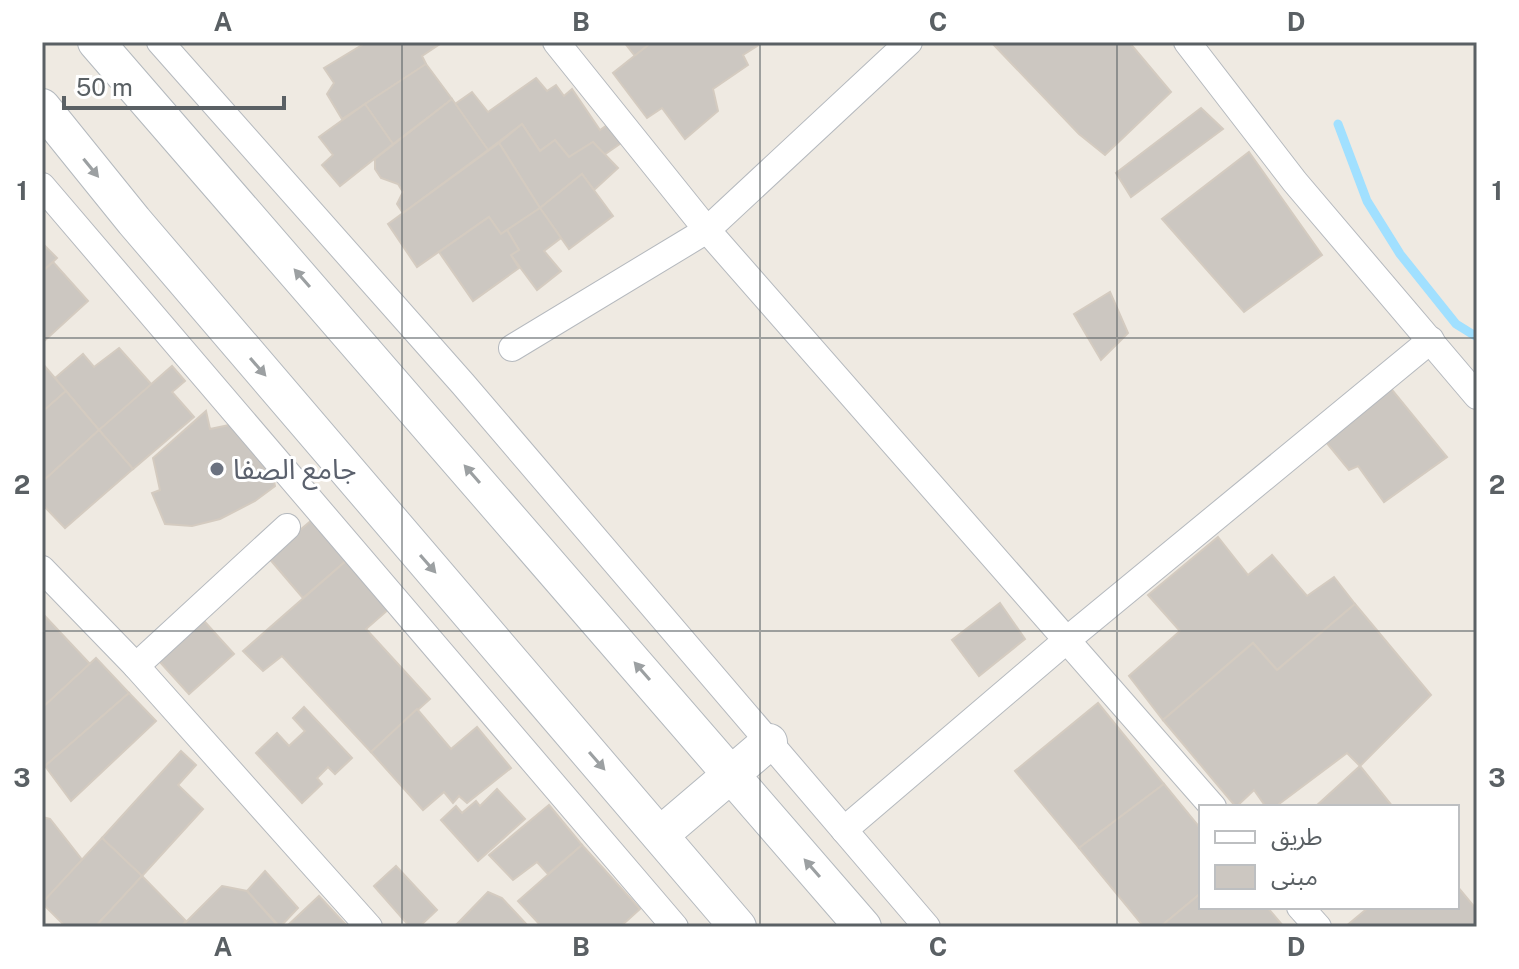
<svg xmlns="http://www.w3.org/2000/svg" width="1519" height="969" font-family="'Public Sans','Noto Sans Arabic',sans-serif">
  <style>
    .lines { fill: none; stroke-linecap: round; stroke-linejoin: round }
    .stream { stroke: #a1e0ff; stroke-width: 9 }
    .building { fill: #ccc7c1; stroke: #d4cbc0; stroke-width: 2 }
    .minor-casing { stroke: #b5b9be; stroke-width: 28 }
    .secondary-casing { stroke: #b4b9be; stroke-width: 38 }
    .minor { stroke: #fff; stroke-width: 26 }
    .secondary { stroke: #fff; stroke-width: 36 }
    .oneway { fill: #9ca0a2 }
    .grid { fill: none; stroke: #5a6064; stroke-width: 2; stroke-opacity: 0.55 }
    .worship-dot { fill: #6b7280; stroke: #fff; stroke-width: 3 }
    .labels { text-anchor: middle; stroke-width: 6; stroke-linejoin: round; paint-order: stroke }
    .worship-label { font-size: 28px; fill: #5b616d; stroke: #fff; text-anchor: start }
    .neatline { fill: none; stroke: #5a6064; stroke-width: 3 }
    .grid-label { font-size: 26px; text-anchor: middle; font-weight: bold; fill: #5a6064 }
  </style>
  <rect width="100%" height="100%" fill="#efeae2"/>
  <g class="lines">
    <!-- stream -->
    <path class="stream" d="M1338,124L1367,201L1400,254L1456,324L1477,337"/>
  </g>
  <!-- building -->
  <g class="building">
    <path d="M367,42H443L422,56L426,64L342,119L327,94L334,83L324,68Z"/>
    <path d="M624,42H652L635,56Z"/>
    <path d="M652,42H762V43L743,55L748,65L713,89L718,111L685,139L662,108L647,118L613,73Z"/>
    <path d="M991,42H1129L1171,92L1105,155L1079,134Z"/>
    <path d="M426,64L452,99L393,144L365,104Z"/>
    <path d="M536,78L547,91L556,85L564,96L572,89L600,130L610,123L624,141L604,155L593,142L569,157L555,140L540,151L522,124L488,150L455,104L472,92L488,112Z"/>
    <path d="M452,99L488,150L403,213L397,204L403,192L398,184L381,178L375,169V159Z"/>
    <path d="M365,104L393,144L340,186L322,165L333,155L319,137Z"/>
    <path d="M1201,108L1223,129L1131,197L1116,173Z"/>
    <path d="M522,124L540,151L555,140L569,157L593,142L618,168L594,190L582,174L540,208L499,143Z"/>
    <path d="M499,143L540,208L501,234L489,217L417,267L388,224Z"/>
    <path d="M1249,152L1322,255L1244,312L1162,219Z"/>
    <path d="M582,174L613,216L569,249L540,208Z"/>
    <path d="M540,208L561,238L544,251L561,271L537,290L511,255L519,250L507,230Z"/>
    <path d="M489,217L501,234L507,230L519,250L511,255L519,268L473,301L439,252Z"/>
    <path d="M42,243L57,258L42,272Z"/>
    <path d="M53,262L88,301L42,343V272Z"/>
    <path d="M1110,292L1128,333L1101,360L1074,314Z"/>
    <path d="M119,348L152,385L99,430L55,378L83,354L94,367Z"/>
    <path d="M42,363L66,391L42,412Z"/>
    <path d="M172,366L185,381L172,392L194,417L133,469L99,430Z"/>
    <path d="M1388,385L1447,457L1384,502L1358,466L1349,470L1321,436Z"/>
    <path d="M66,391L99,430L42,482V412Z"/>
    <path d="M206,411L210,429L229,425L241,413L273,476L275,486L255,501L220,519L192,526L165,524L152,493L160,490L153,458Z"/>
    <path d="M99,430L133,469L65,528L42,504V482Z"/>
    <path d="M312,520L347,560L303,598L268,557Z"/>
    <path d="M1218,537L1248,575L1272,555L1307,596L1334,577L1355,604L1277,670L1253,643L1163,720L1129,676L1180,631L1148,595Z"/>
    <path d="M347,560L389,609L366,629L430,699L371,752L282,656L263,671L243,651Z"/>
    <path d="M1000,603L1025,639L979,676L952,640Z"/>
    <path d="M1355,604L1431,695L1360,766L1347,753L1275,807H1266L1254,790L1236,807L1163,720L1253,643L1277,670Z"/>
    <path d="M195,611L234,654L189,694L150,651Z"/>
    <path d="M42,613L90,664L42,708Z"/>
    <path d="M96,658L129,693L45,766L42,762V708Z"/>
    <path d="M129,693L156,721L71,801L45,766Z"/>
    <path d="M1098,703L1164,784L1079,848L1015,771Z"/>
    <path d="M304,707L352,758L335,774L328,767L317,778L322,784L302,803L256,753L277,733L289,746L305,731L293,718Z"/>
    <path d="M417,709L451,749L477,727L511,768L467,803L459,796L453,803L444,792L423,810L371,752Z"/>
    <path d="M181,751L196,765L178,785L203,809L142,876L102,838Z"/>
    <path d="M1360,766L1393,807H1315Z"/>
    <path d="M1164,784L1201,829V893L1160,927H1144L1079,848Z"/>
    <path d="M497,789L525,819L478,861L441,820L456,806L462,813L476,801L480,806Z"/>
    <path d="M549,805L582,845L548,874L537,862L513,880L489,855Z"/>
    <path d="M42,817L50,819L83,861L42,903Z"/>
    <path d="M102,838L142,876L95,927H66L42,903Z"/>
    <path d="M582,845L640,909L620,927H542L518,901Z"/>
    <path d="M396,866L437,910L419,927H410L374,886Z"/>
    <path d="M265,871L298,908L280,927L247,891Z"/>
    <path d="M142,876L186,921L181,927H95Z"/>
    <path d="M222,886L247,891L279,927H181Z"/>
    <path d="M1457,886L1477,910V927H1345L1369,907H1457Z"/>
    <path d="M488,892L502,898L529,927H454Z"/>
    <path d="M1201,893V907H1267L1284,927H1160Z"/>
    <path d="M319,896L348,927H286Z"/>
  </g>
  <g class="lines">
    <defs>
      <g id="minor">
        <path d="M160,42L463,384L927,927"/>
        <path d="M556,42L707,230L1213,807"/>
        <path d="M1187,42L1295,182L1477,396"/>
        <path d="M42,186L675,927"/>
        <path d="M512,348L707,230L909,42"/>
        <path d="M42,569L136,666L369,927"/>
        <path d="M136,666L287,527"/>
        <path d="M844,830L1068,639L1431,340"/>
        <path d="M1300,907L1318,927"/>
      </g>
      <g id="secondary">
        <path d="M96,42L863,927"/>
        <path d="M42,107L134,221L738,927"/>
        <path d="M660,835L769,742"/>
      </g>
    </defs>
    <!-- minor casing -->
    <use href="#minor" class="minor-casing"/>
    <!-- secondary casing -->
    <use href="#secondary" class="secondary-casing"/>
    <!-- minor -->
    <use href="#minor" class="minor"/>
    <!-- secondary -->
    <use href="#secondary" class="secondary"/>
  </g>
  <!-- one-way arrows -->
  <defs><path id="oneway-solid" d="M-6-.8H1V-3.2L6.5 0L1 3.2V.8H-6Z" transform="scale(2)"/></defs>
  <g class="oneway">
    <use href="#oneway-solid" transform="translate(91 168) rotate(51)"/>
    <use href="#oneway-solid" transform="translate(302 278) rotate(-131)"/>
    <use href="#oneway-solid" transform="translate(258 367) rotate(49)"/>
    <use href="#oneway-solid" transform="translate(472 474) rotate(-131)"/>
    <use href="#oneway-solid" transform="translate(428 564) rotate(49)"/>
    <use href="#oneway-solid" transform="translate(642 671) rotate(-131)"/>
    <use href="#oneway-solid" transform="translate(597 761) rotate(49)"/>
    <use href="#oneway-solid" transform="translate(812 868) rotate(-131)"/>
  </g>
  <!-- grid -->
  <path class="grid" d="M402,42V927M760,42V927M1117,42V927M42,338H1477M42,631H1477"/>
  <!-- markers -->
  <circle class="worship-dot" cx="217" cy="469" r="8"/>
  <g class="labels">
    <!-- worship labels -->
    <g class="worship-label">
      <text x="233" y="479">جامع الصفا</text>
    </g>
  </g>
  <!-- border -->
  <rect width="1519" height="969" fill="none" stroke="#ffffff" stroke-width="88"/>
  <!-- legend -->
  <rect x="1199" y="805" width="260" height="104" fill="#ffffff" stroke="#bdbfc1" stroke-width="2"/>
  <rect x="1215" y="831" width="40" height="12" fill="#ffffff" stroke="#bdbfc1" stroke-width="2"/>
  <text x="1271" y="845" font-size="24" fill="#5a6064">طريق</text>
  <rect x="1215" y="865" width="40" height="24" fill="#ccc7c1" stroke="#bdbfc1" stroke-width="2"/>
  <text x="1271" y="885" font-size="24" fill="#5a6064">مبنى</text>
  <!-- scale -->
  <path d="M64 96v12h220v-12" fill="none" stroke="#5a6064" stroke-width="4"/>
  <text x="76" y="96" font-size="24" fill="#5a6064" stroke="#ffffff" stroke-width="6" paint-order="stroke">50 m</text>
  <rect x="44" y="44" width="1431" height="881" class="neatline"/>
  <g class="grid-label">
    <text x="223" y="31">A</text>
    <text x="581" y="31">B</text>
    <text x="938" y="31">C</text>
    <text x="1296" y="31">D</text>
    <text x="22" y="200">1</text>
    <text x="1497" y="200">1</text>
    <text x="22" y="494">2</text>
    <text x="1497" y="494">2</text>
    <text x="22" y="787">3</text>
    <text x="1497" y="787">3</text>
    <text x="223" y="956">A</text>
    <text x="581" y="956">B</text>
    <text x="938" y="956">C</text>
    <text x="1296" y="956">D</text>
  </g>
</svg>
